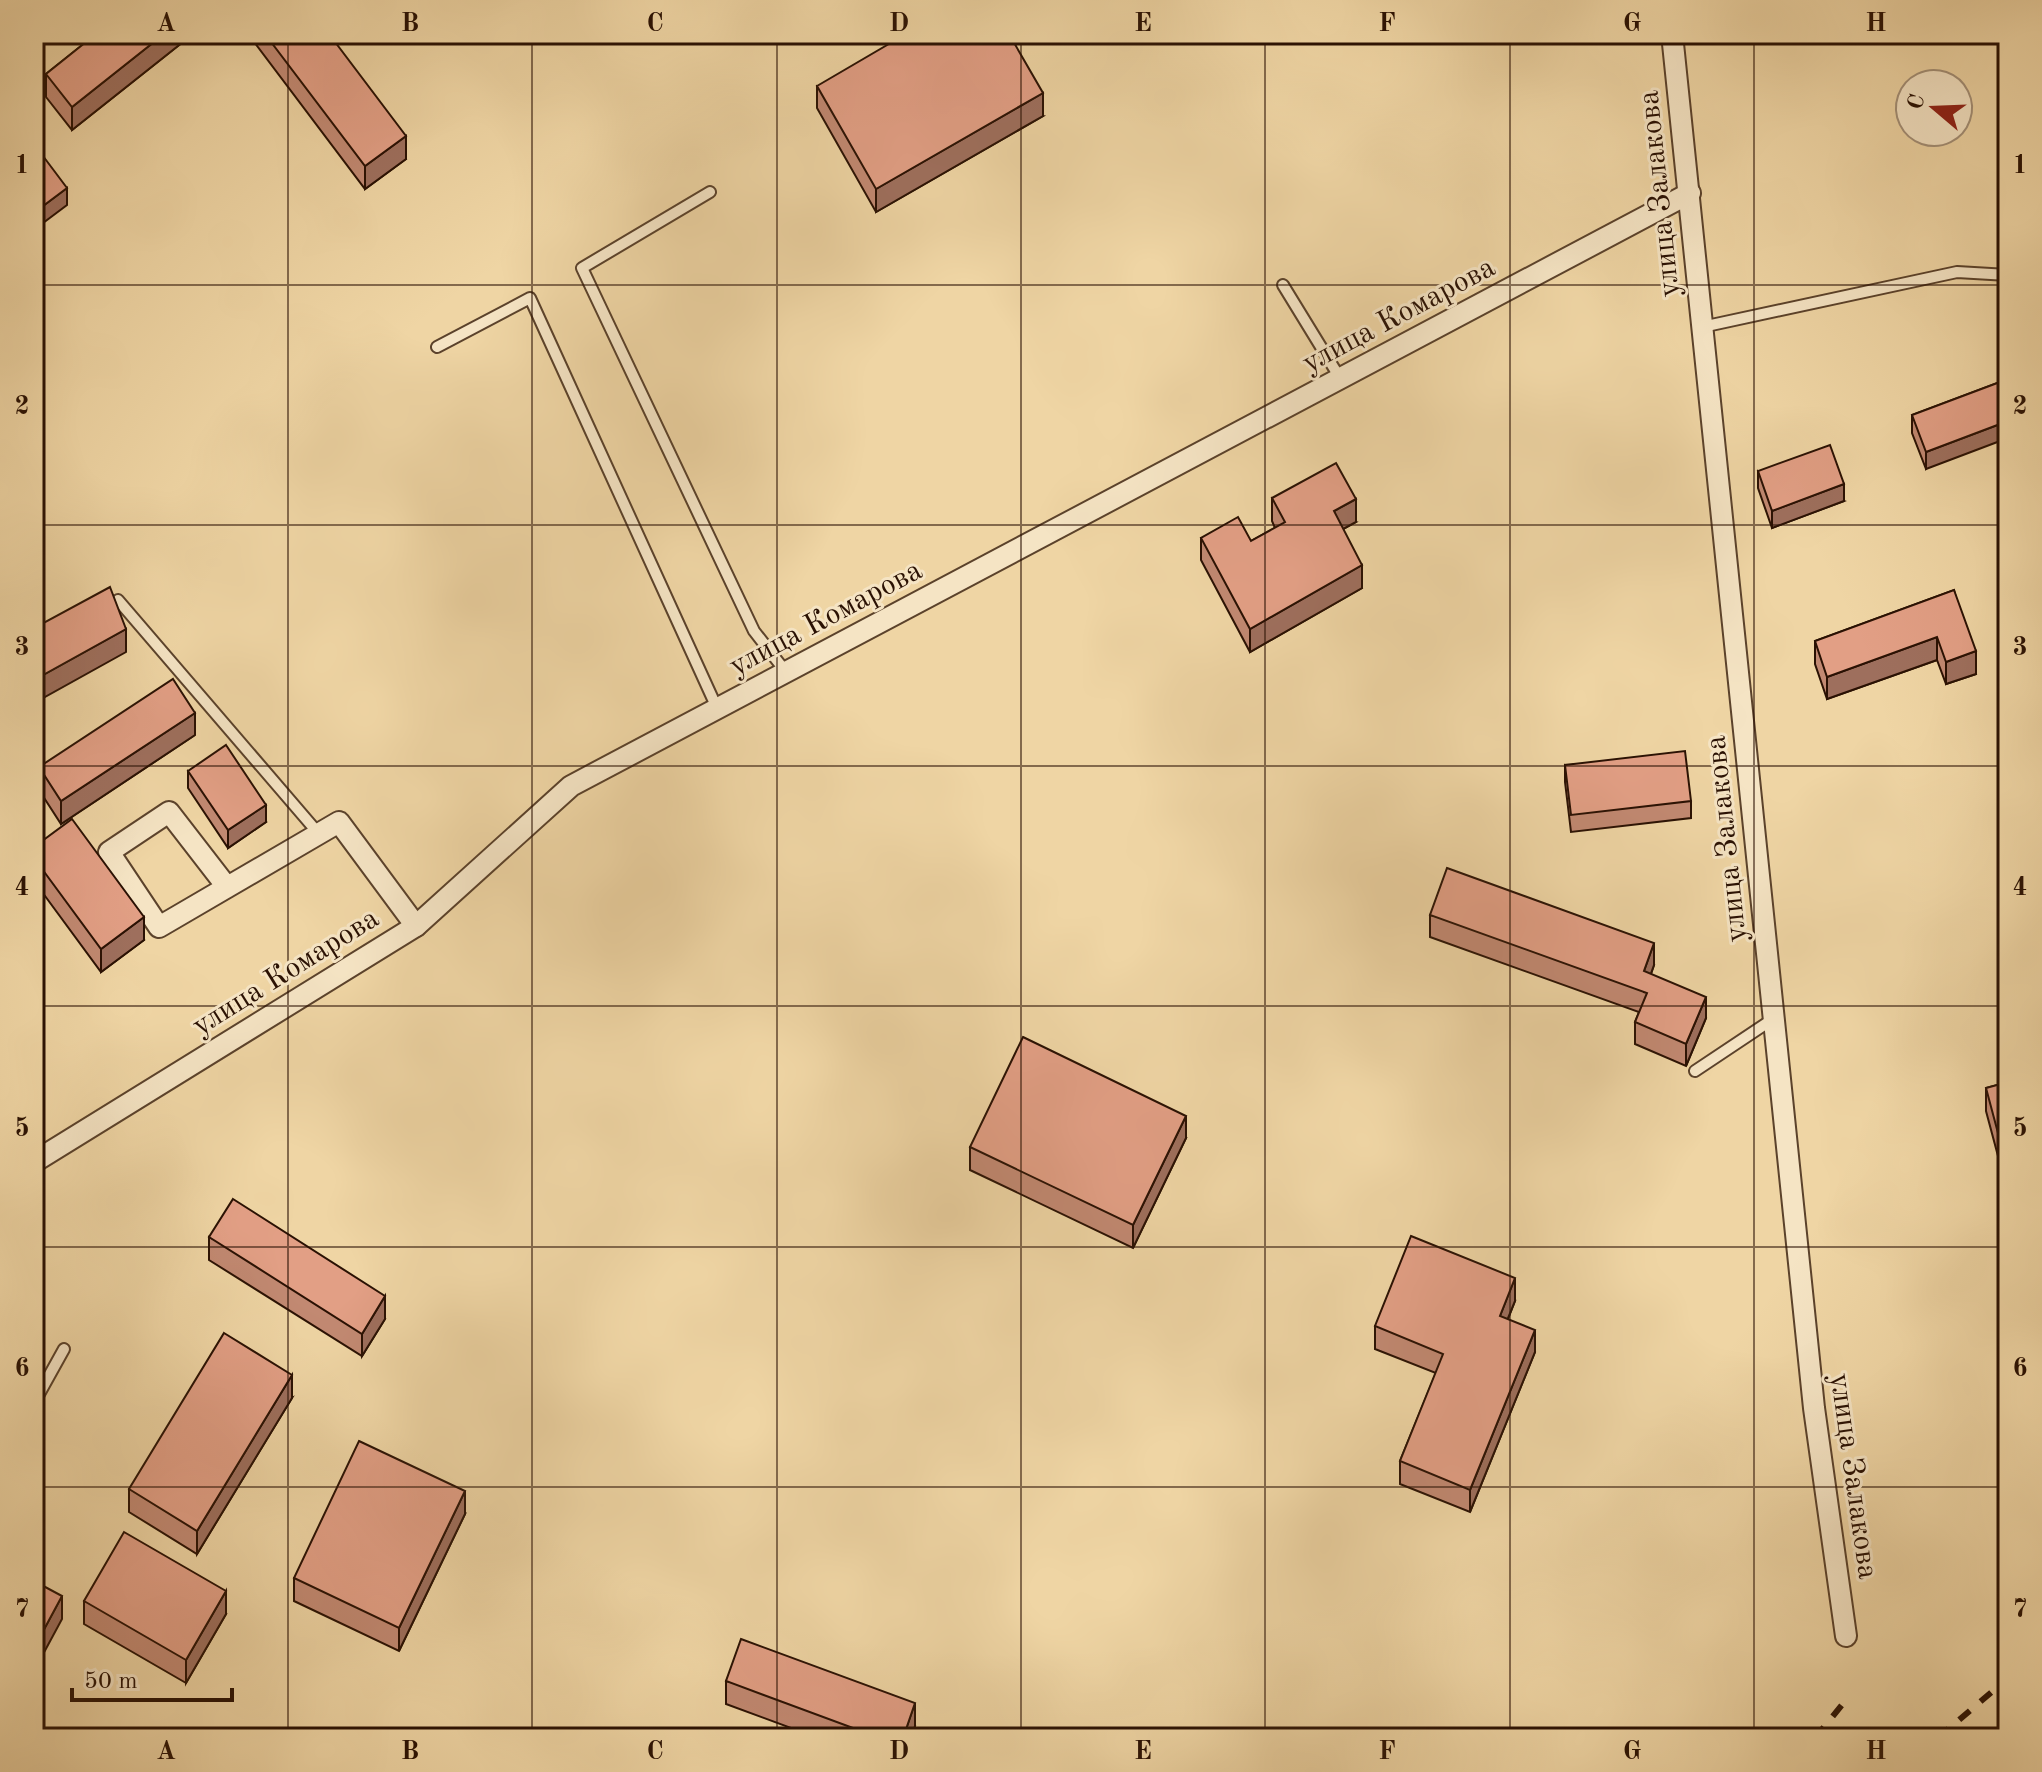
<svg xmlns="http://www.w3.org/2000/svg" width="2042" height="1772" font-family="'Old Standard TT',serif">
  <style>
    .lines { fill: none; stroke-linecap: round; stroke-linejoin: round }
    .lane-casing { stroke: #5b422b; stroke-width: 14 }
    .street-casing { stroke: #5b422b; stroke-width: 24 }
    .lane { stroke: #f5e4c4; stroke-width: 10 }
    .street { stroke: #f5e4c4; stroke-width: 20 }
    .rail { stroke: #2a1103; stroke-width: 6; stroke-dasharray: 14 14; stroke-linecap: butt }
    .wall { fill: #c28972; stroke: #2a1103; stroke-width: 2 }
    .shaded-wall { fill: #9e6f5d; stroke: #2a1103; stroke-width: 2 }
    .building { fill: #e29f85; stroke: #2a1103; stroke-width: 2 }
    .grid { fill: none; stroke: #2a1103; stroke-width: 2; stroke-opacity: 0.55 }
    .labels { text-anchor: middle; stroke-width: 6; stroke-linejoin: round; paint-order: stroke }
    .street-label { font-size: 30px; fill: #2a1103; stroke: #f5e4c4 }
    .neatline { fill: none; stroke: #2a1103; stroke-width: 3 }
    .grid-label { font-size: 26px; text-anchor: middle; font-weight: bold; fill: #2a1103 }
  </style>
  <rect width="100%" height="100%" fill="#efd5a4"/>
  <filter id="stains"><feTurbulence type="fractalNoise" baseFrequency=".0025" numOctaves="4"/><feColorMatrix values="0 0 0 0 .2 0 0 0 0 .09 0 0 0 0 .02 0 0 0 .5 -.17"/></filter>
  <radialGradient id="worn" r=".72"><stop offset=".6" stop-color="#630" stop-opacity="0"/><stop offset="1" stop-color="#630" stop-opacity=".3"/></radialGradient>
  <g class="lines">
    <defs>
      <g id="lane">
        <path d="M710,192L582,268L754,631L786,672"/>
        <path d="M1283,285L1340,378"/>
        <path d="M1702,327L1957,272L2008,275"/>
        <path d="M437,347L530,298L717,708"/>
        <path d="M118,600L319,834"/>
        <path d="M1695,1071L1773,1019"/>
        <path d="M34,1403L64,1349"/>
      </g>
      <g id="street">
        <path d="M1672,34L1814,1408L1846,1636"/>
        <path d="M227,887L169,812L109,852L159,927L339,822L416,926"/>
        <path d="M34,1162L416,926L571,786L1690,193"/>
      </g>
    </defs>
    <!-- lane casing -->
    <use href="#lane" class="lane-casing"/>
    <!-- street casing -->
    <use href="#street" class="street-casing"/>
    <!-- lane -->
    <use href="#lane" class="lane"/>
    <!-- street -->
    <use href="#street" class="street"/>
    <!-- rail -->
    <g class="rail">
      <path d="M1815,1738L1846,1700"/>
      <path d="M1938,1738L2008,1678"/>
    </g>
  </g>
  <!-- wall -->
  <g class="wall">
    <path d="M96,34H193L72,130L46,97V74Z"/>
    <path d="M248,34H329L406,159L365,189Z"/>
    <path d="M817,86L1043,116L876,212L817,108Z"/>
    <path d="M2008,379L1926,469L1912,433V415Z"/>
    <path d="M1758,471L1844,501L1772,528L1758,488Z"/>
    <path d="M1272,498L1356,522L1343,529L1362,588L1250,652L1201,560V538L1251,541L1275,528L1272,521Z"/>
    <path d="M1954,590L1976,674L1946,684L1937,660L1827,699L1815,664V641Z"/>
    <path d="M195,735L61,824L39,790V767Z"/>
    <path d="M1565,765L1691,801V818L1571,832L1565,782Z"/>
    <path d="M188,771L266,822L228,848L188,788Z"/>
    <path d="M34,847L144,940L101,972L34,881Z"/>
    <path d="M1430,915L1654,965L1651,974L1706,1018L1686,1066L1635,1044V1022L1639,1012L1430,937Z"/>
    <path d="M2008,1082L1998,1156L1986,1111V1088Z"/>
    <path d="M1186,1138L1133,1248L970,1170V1147Z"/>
    <path d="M209,1237L385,1319L362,1356L209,1260Z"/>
    <path d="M1515,1301L1508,1319L1535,1352L1470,1512L1400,1484V1461L1436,1373L1375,1349V1326Z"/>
    <path d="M292,1398L197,1554L129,1512V1489Z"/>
    <path d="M465,1514L399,1651L294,1601V1578Z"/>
    <path d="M84,1601L226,1614L186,1683L84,1624Z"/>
    <path d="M726,1681L915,1726L911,1738H818L726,1704Z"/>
  </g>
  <!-- shaded-wall -->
  <g class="shaded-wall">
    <path d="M164,34H193L72,130V107Z"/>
    <path d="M1043,93V116L876,212V189Z"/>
    <path d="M406,136V159L365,189V166Z"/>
    <path d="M67,188V205L35,229V212Z"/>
    <path d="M2008,421V438L1926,469V452Z"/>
    <path d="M1844,484V501L1772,528V511Z"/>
    <path d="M1356,499V522L1334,534V511Z"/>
    <path d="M1362,565V588L1250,652V629Z"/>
    <path d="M126,629V652L34,703V680Z"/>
    <path d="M1937,637V660L1827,699V677Z"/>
    <path d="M1976,651V674L1946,684V662Z"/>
    <path d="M195,713V735L61,824V801Z"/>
    <path d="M266,805V822L228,848V830Z"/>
    <path d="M144,917V940L101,972V949Z"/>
    <path d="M1654,943V965L1644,993V971Z"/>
    <path d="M1706,997V1018L1686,1066V1044Z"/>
    <path d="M1186,1116V1138L1133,1248V1225Z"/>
    <path d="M2008,1130V1153L1998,1156V1133Z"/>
    <path d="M1515,1278V1301L1500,1338V1316Z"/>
    <path d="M385,1296V1319L362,1356V1334Z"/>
    <path d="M1535,1330V1352L1470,1512V1490Z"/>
    <path d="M292,1375V1398L197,1554V1531Z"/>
    <path d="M465,1491V1514L399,1651V1628Z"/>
    <path d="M226,1591V1614L186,1683V1660Z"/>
    <path d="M62,1596V1619L34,1671V1648Z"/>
    <path d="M915,1703V1726L911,1738H903Z"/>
  </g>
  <!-- building -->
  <g class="building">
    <path d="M96,34H164L72,107L46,74Z"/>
    <path d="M265,34H329L406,136L365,166Z"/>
    <path d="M906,34H1009L1043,93L876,189L817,86Z"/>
    <path d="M34,144L67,188L35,212L34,210Z"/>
    <path d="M2008,379V421L1926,452L1912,415Z"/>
    <path d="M1830,445L1844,484L1772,511L1758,471Z"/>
    <path d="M1336,463L1356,499L1334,511L1362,565L1250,629L1201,538L1238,517L1251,541L1285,522L1272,498Z"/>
    <path d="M110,587L126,629L34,680V628Z"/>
    <path d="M1954,590L1976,651L1946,662L1937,637L1827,677L1815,641Z"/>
    <path d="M173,679L195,713L61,801L39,767Z"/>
    <path d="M226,745L266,805L228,830L188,771Z"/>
    <path d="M1685,751L1691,801L1571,815L1565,765Z"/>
    <path d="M72,819L144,917L101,949L34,858V847Z"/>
    <path d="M1447,868L1654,943L1644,971L1706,997L1686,1044L1635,1022L1647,993L1430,915Z"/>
    <path d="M1023,1037L1186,1116L1133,1225L970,1147Z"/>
    <path d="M2008,1082V1130L1998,1133L1986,1088Z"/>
    <path d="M233,1199L385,1296L362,1334L209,1237Z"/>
    <path d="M1411,1236L1515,1278L1500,1316L1535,1330L1470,1490L1400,1461L1443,1354L1375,1326Z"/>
    <path d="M224,1333L292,1375L197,1531L129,1489Z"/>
    <path d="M359,1441L465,1491L399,1628L294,1578Z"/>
    <path d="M124,1532L226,1591L186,1660L84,1601Z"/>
    <path d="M34,1581L62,1596L34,1648Z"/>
    <path d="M741,1639L915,1703L903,1738H880L726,1681Z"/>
  </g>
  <!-- grid -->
  <path class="grid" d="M288,34V1738M532,34V1738M777,34V1738M1021,34V1738M1265,34V1738M1510,34V1738M1754,34V1738M34,285H2008M34,525H2008M34,766H2008M34,1006H2008M34,1247H2008M34,1487H2008"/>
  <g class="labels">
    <!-- street labels -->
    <g class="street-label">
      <text transform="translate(1658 194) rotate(-96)" y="10">улица Залакова</text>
      <text transform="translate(1398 314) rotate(-28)" y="10">улица Комарова</text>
      <text transform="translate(825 617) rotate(-28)" y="10">улица Комарова</text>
      <text transform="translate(1725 839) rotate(-96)" y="10">улица Залакова</text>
      <text transform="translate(285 971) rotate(-32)" y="10">улица Комарова</text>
      <text transform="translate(1855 1476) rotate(82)" y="10">улица Залакова</text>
    </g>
  </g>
  <!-- margin -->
  <rect width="2042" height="1772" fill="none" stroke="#efd5a4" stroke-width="88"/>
  <!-- north arrow -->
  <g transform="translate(1934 108) rotate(289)"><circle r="38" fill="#f5e4c4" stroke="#a49077" stroke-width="2"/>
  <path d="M0-6L14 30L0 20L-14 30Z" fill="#8f2418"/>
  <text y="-12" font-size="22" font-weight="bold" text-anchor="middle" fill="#2a1103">С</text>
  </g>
  <!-- scale -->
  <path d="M72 1688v12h160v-12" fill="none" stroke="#2a1103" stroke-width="4"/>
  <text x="84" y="1688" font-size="24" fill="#2a1103" stroke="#f5e4c4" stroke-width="6" paint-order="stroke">50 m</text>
  <rect x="44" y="44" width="1954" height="1684" class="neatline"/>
  <g class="grid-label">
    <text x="166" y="31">A</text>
    <text x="410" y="31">B</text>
    <text x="655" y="31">C</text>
    <text x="899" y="31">D</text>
    <text x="1143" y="31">E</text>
    <text x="1387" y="31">F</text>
    <text x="1632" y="31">G</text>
    <text x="1876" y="31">H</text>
    <text x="22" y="173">1</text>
    <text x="2020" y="173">1</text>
    <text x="22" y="414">2</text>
    <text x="2020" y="414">2</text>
    <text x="22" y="655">3</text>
    <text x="2020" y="655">3</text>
    <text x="22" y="895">4</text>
    <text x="2020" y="895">4</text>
    <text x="22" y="1136">5</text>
    <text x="2020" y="1136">5</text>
    <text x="22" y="1376">6</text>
    <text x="2020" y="1376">6</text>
    <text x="22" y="1617">7</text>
    <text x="2020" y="1617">7</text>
    <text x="166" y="1759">A</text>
    <text x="410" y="1759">B</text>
    <text x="655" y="1759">C</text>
    <text x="899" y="1759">D</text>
    <text x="1143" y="1759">E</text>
    <text x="1387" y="1759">F</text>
    <text x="1632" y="1759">G</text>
    <text x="1876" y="1759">H</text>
  </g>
  <rect width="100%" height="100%" filter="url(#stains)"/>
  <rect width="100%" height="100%" fill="url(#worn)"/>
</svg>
